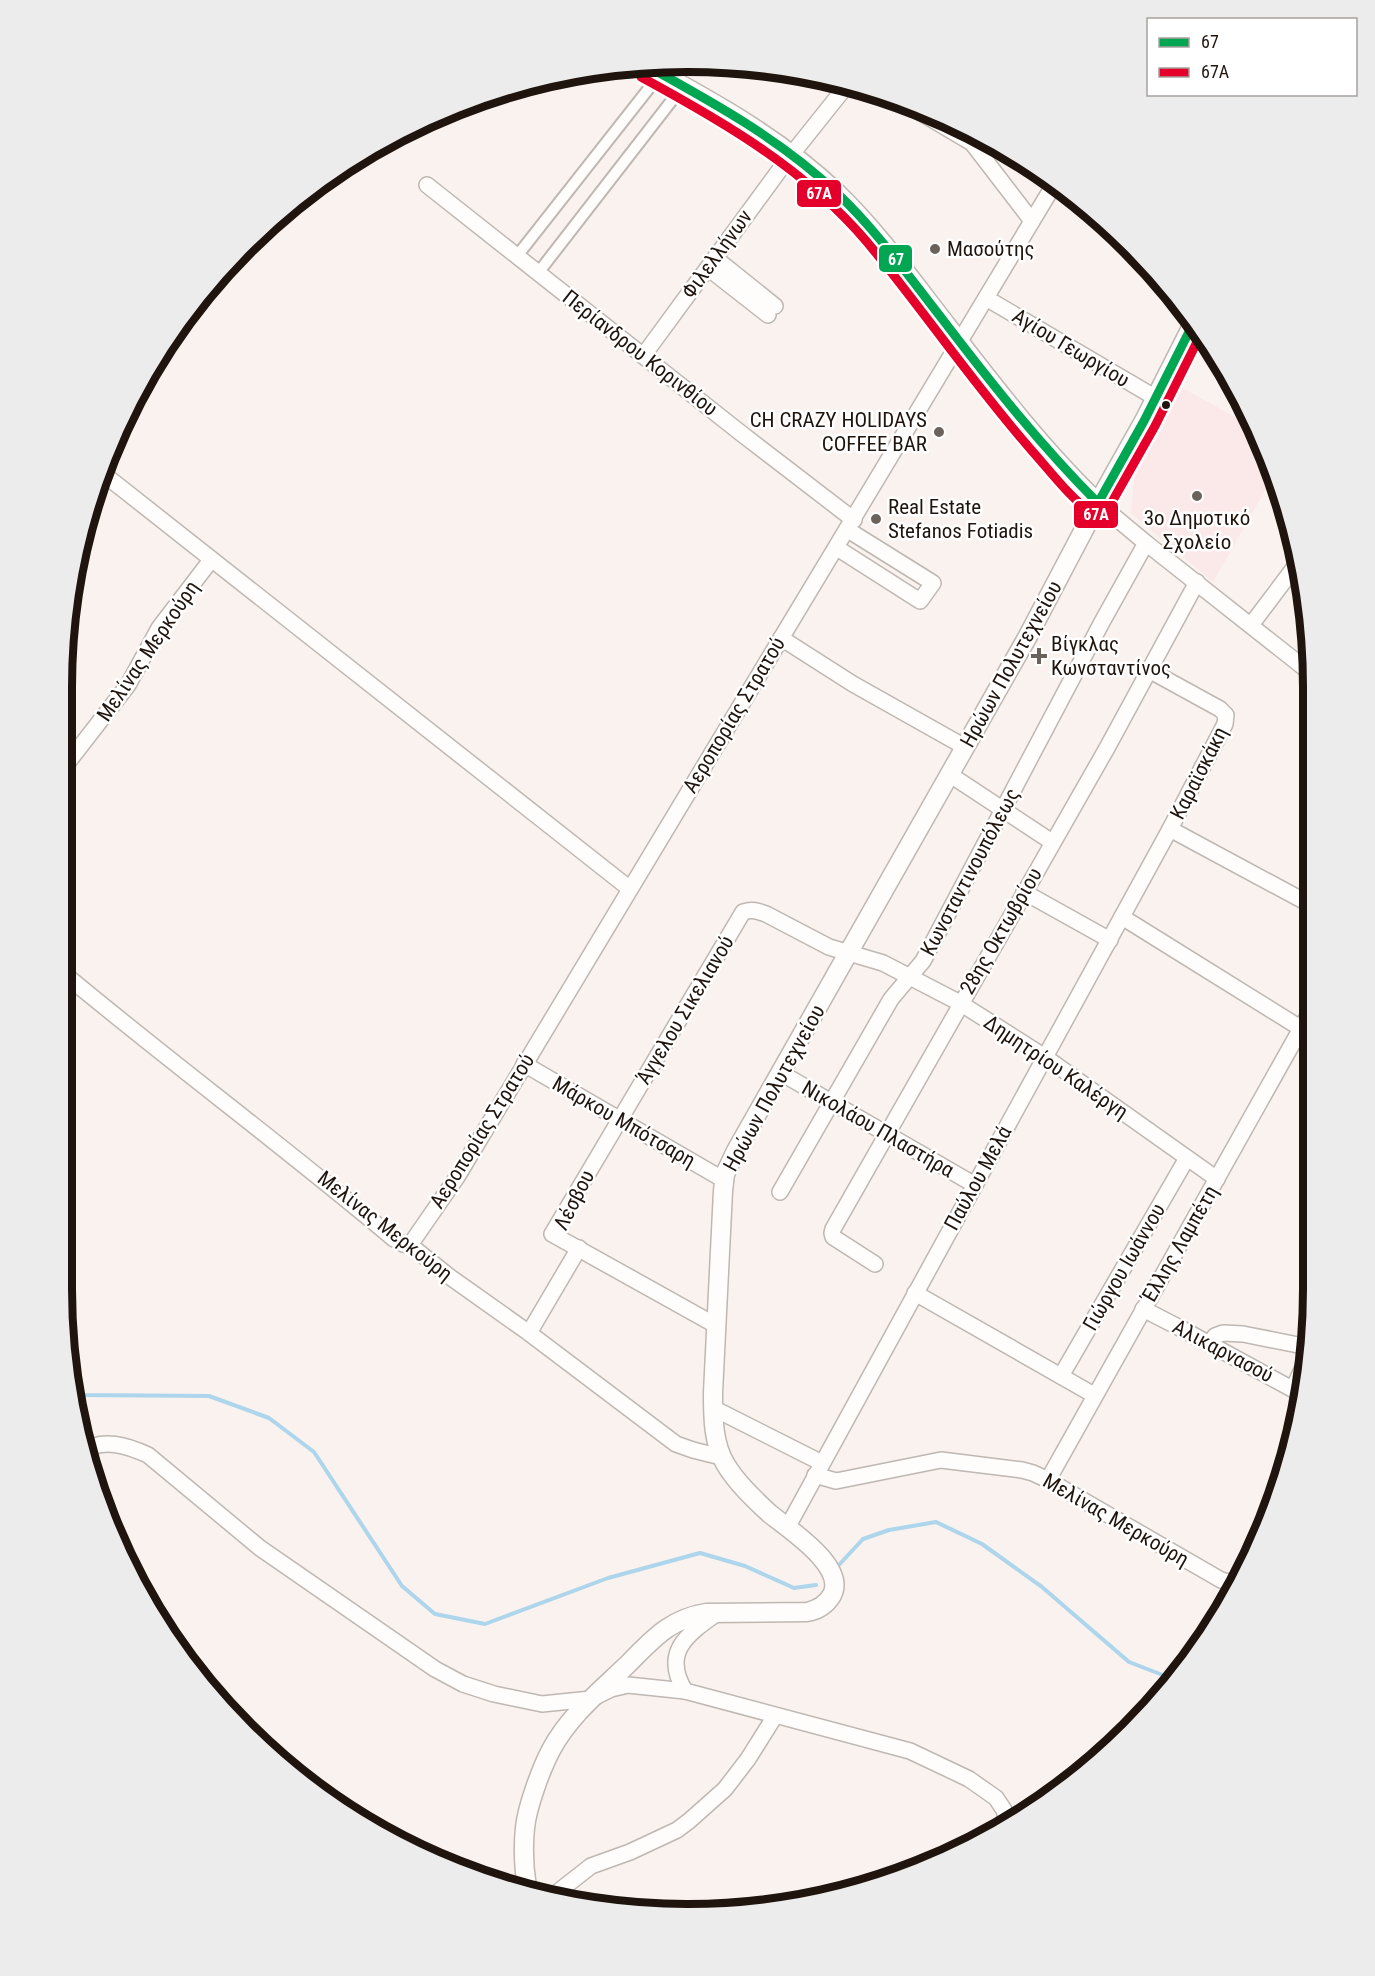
<svg xmlns="http://www.w3.org/2000/svg" width="1375" height="1976" font-family="'Roboto Condensed',sans-serif">
  <style>
    .education { fill: #fbe9ea }
    .lines { fill: none; stroke-linecap: round; stroke-linejoin: round }
    .stream { stroke: #add5eb; stroke-width: 4 }
    .pedestrian-casing { stroke: #bfb7b1; stroke-width: 14 }
    .minor-casing { stroke: #bfb7b1; stroke-width: 18 }
    .tertiary-casing { stroke: #bfb7b1; stroke-width: 21 }
    .pedestrian { stroke: #fefdfc; stroke-width: 10 }
    .minor { stroke: #fefdfc; stroke-width: 15 }
    .tertiary { stroke: #fefdfc; stroke-width: 18 }
    .bus-1-casing { stroke: #fff; stroke-width: 14 }
    .bus-2-casing { stroke: #fff; stroke-width: 14 }
    .bus-1 { stroke: #00a651; stroke-width: 9 }
    .bus-2 { stroke: #e4002b; stroke-width: 9 }
    .poi-dot { fill: #6c625c; stroke: #fff; stroke-width: 2 }
    .bus-dot { fill: #20150e; stroke: #fff; stroke-width: 2 }
    .labels { text-anchor: middle; stroke-width: 5; stroke-linejoin: round; paint-order: stroke }
    .poi-label { font-size: 21px; fill: #20150e; stroke: #fff; text-anchor: start }
    .street-label { font-size: 21px; fill: #20150e; stroke: #fff }
    .rim { fill: none; stroke: #20150e; stroke-width: 8 }
    .line-badge { stroke: #fff; stroke-width: 2 }
    .badge-label { font-size: 16px; text-anchor: middle; font-weight: bold; fill: #fff }
  </style>
  <rect width="100%" height="100%" fill="#f9f2ee"/>
  <!-- education -->
  <path class="education" d="M1177,385L1255,428L1272,478L1213,582L1131,513L1135,471Z"/>
  <g class="lines">
    <!-- stream -->
    <g class="stream">
      <path d="M75,1392L82,1395L209,1396L269,1418L314,1452L402,1586L435,1614L485,1624L608,1578L700,1553L745,1566L794,1588L816,1585"/>
      <path d="M837,1567L863,1539L889,1530L936,1522L982,1544L1042,1587L1129,1662L1173,1679"/>
    </g>
    <defs>
      <g id="pedestrian">
        <path d="M517,256L661,73"/>
        <path d="M538,273L683,86"/>
      </g>
      <g id="minor">
        <path d="M901,101L972,143L1032,221"/>
        <path d="M427,185L742,434L854,520"/>
        <path d="M715,258L775,306"/>
        <path d="M708,268L768,315"/>
        <path d="M986,298L1156,398"/>
        <path d="M643,356L784,164L847,85"/>
        <path d="M101,472L630,889"/>
        <path d="M1098,503L1146,543L1312,674"/>
        <path d="M837,548L920,601L933,583L848,530"/>
        <path d="M1251,625L1300,560"/>
        <path d="M781,638L853,684L965,747"/>
        <path d="M62,770L128,685L159,628L211,560"/>
        <path d="M949,774L1052,842"/>
        <path d="M1170,829L1313,906"/>
        <path d="M1024,892L1110,940"/>
        <path d="M1122,917L1313,1036"/>
        <path d="M62,972C171,1063 285,1147 394,1239L403,1244L410,1245L450,1277L529,1333L676,1444L693,1450L721,1457"/>
        <path d="M524,1064L724,1180"/>
        <path d="M781,1073L975,1185"/>
        <path d="M780,1192L891,999L923,961L1102,622L1146,543"/>
        <path d="M410,1245L457,1177L1055,183"/>
        <path d="M875,1264L833,1237L832,1233L833,1229L1107,748L1197,582"/>
        <path d="M915,1293L1094,1395"/>
        <path d="M1143,1309L1182,1329L1303,1395"/>
        <path d="M717,1326L552,1234L743,912C752,909 758,911 766,914L829,947L883,963L960,1003L1045,1057L1217,1179"/>
        <path d="M529,1333L579,1248"/>
        <path d="M1210,1343L1215,1336L1223,1333L1243,1334L1308,1347"/>
        <path d="M1061,1376L1187,1158"/>
        <path d="M1293,1389L1307,1359"/>
        <path d="M713,1408L822,1463"/>
        <path d="M83,1452C102,1437 128,1446 148,1455L260,1548L435,1669L463,1684L494,1694L542,1704L591,1699L611,1689L628,1685L685,1691"/>
        <path d="M815,1475L836,1481L941,1460L1022,1470L1033,1473L1048,1480L1221,1580L1229,1582H1237"/>
        <path d="M1048,1480L1313,1007"/>
        <path d="M787,1528L1170,829L1225,724L1226,715L1220,709L1149,670"/>
        <path d="M716,1614C686,1635 662,1653 685,1691L910,1751L969,1779L996,1798L1004,1810L1008,1825"/>
        <path d="M554,1895L591,1866L630,1852L677,1830L689,1821L725,1789L748,1759L775,1716"/>
      </g>
      <g id="tertiary">
        <path d="M647,66C715,103 782,140 838,194C873,228 902,267 931,305C983,372 1037,445 1098,503"/>
        <path d="M527,1888C524,1869 523,1847 525,1828C527,1807 541,1769 551,1750C569,1716 600,1691 627,1665C652,1640 669,1619 706,1613L807,1612C818,1610 826,1605 832,1595C847,1566 788,1529 769,1513C754,1499 737,1483 726,1465C713,1444 713,1417 713,1393L723,1191L725,1174L736,1151L1028,636L1098,503L1144,421L1194,322"/>
      </g>
    </defs>
    <!-- pedestrian casing -->
    <use href="#pedestrian" class="pedestrian-casing"/>
    <!-- minor casing -->
    <use href="#minor" class="minor-casing"/>
    <!-- tertiary casing -->
    <use href="#tertiary" class="tertiary-casing"/>
    <!-- pedestrian -->
    <use href="#pedestrian" class="pedestrian"/>
    <!-- minor -->
    <use href="#minor" class="minor"/>
    <!-- tertiary -->
    <use href="#tertiary" class="tertiary"/>
    <defs>
      <g id="bus-1">
        <path d="M647,66C714,103 783,141 838,194C878,232 909,277 943,320C992,384 1041,446 1098,503"/>
        <path d="M1098,503L1144,421L1194,322"/>
      </g>
      <path id="bus-2" d="M641,77C724,122 805,169 867,242C924,311 974,385 1033,452C1050,471 1073,501 1093,514L1101,515L1108,509L1155,426L1201,334"/>
    </defs>
    <!-- bus-1 casing -->
    <use href="#bus-1" class="bus-1-casing"/>
    <!-- bus-2 casing -->
    <use href="#bus-2" class="bus-2-casing"/>
    <!-- bus-1 -->
    <use href="#bus-1" class="bus-1"/>
    <!-- bus-2 -->
    <use href="#bus-2" class="bus-2"/>
  </g>
  <!-- markers -->
  <g class="poi-dot">
    <circle cx="935" cy="249" r="6"/>
    <circle cx="939" cy="432" r="6"/>
    <circle cx="1197" cy="496" r="6"/>
    <circle cx="876" cy="519" r="6"/>
    <path d="M1036 647h6v6h6v6h-6v6h-6v-6h-6v-6h6z"/>
  </g>
  <circle class="bus-dot" cx="1166" cy="405" r="5"/>
  <g class="labels">
    <!-- poi labels -->
    <g class="poi-label">
      <text x="947" y="256">Μασούτης</text>
      <text x="927" y="427" text-anchor="end">CH CRAZY HOLIDAYS<tspan x="927" dy="24">COFFEE BAR</tspan></text>
      <text x="888" y="514">Real Estate<tspan x="888" dy="24">Stefanos Fotiadis</tspan></text>
      <text x="1197" y="525" text-anchor="middle">3ο Δημοτικό<tspan x="1197" dy="24">Σχολείο</tspan></text>
      <text x="1051" y="651">Βίγκλας<tspan x="1051" dy="24">Κωνσταντίνος</tspan></text>
    </g>
    <!-- street labels -->
    <g class="street-label">
      <text transform="translate(717 254) rotate(-54)" y="7">Φιλελλήνων</text>
      <text transform="translate(1071 348) rotate(31)" y="7">Αγίου Γεωργίου</text>
      <text transform="translate(640 353) rotate(38)" y="7">Περίανδρου Κορινθίου</text>
      <text transform="translate(148 651) rotate(-56)" y="7">Μελίνας Μερκούρη</text>
      <text transform="translate(1011 664) rotate(-61)" y="7">Ηρώων Πολυτεχνείου</text>
      <text transform="translate(734 715) rotate(-59)" y="7">Αεροπορίας Στρατού</text>
      <text transform="translate(1199 773) rotate(-63)" y="7">Καραϊσκάκη</text>
      <text transform="translate(970 872) rotate(-62)" y="7">Κωνσταντινουπόλεως</text>
      <text transform="translate(1001 931) rotate(-60)" y="7">28ης Οκτωβρίου</text>
      <text transform="translate(685 1010) rotate(-59)" y="7">Άγγελου Σικελιανού</text>
      <text transform="translate(1056 1067) rotate(34)" y="7">Δημητρίου Καλέργη</text>
      <text transform="translate(774 1088) rotate(-61)" y="7">Ηρώων Πολυτεχνείου</text>
      <text transform="translate(624 1122) rotate(30)" y="7">Μάρκου Μπότσαρη</text>
      <text transform="translate(878 1129) rotate(30)" y="7">Νικολάου Πλαστήρα</text>
      <text transform="translate(482 1131) rotate(-58)" y="7">Αεροπορίας Στρατού</text>
      <text transform="translate(978 1178) rotate(-61)" y="7">Παύλου Μελά</text>
      <text transform="translate(574 1200) rotate(-63)" y="7">Λέσβου</text>
      <text transform="translate(385 1226) rotate(38)" y="7">Μελίνας Μερκούρη</text>
      <text transform="translate(1180 1244) rotate(-60)" y="7">Έλλης Λαμπέτη</text>
      <text transform="translate(1124 1267) rotate(-60)" y="7">Γιώργου Ιωάννου</text>
      <text transform="translate(1223 1351) rotate(28)" y="7">Αλικαρνασού</text>
      <text transform="translate(1116 1520) rotate(30)" y="7">Μελίνας Μερκούρη</text>
    </g>
  </g>
  <!-- crop -->
  <path d="M0 0H1375V1976H0ZM687 72H688A615 615 0 0 1 1303 687V1289A615 615 0 0 1 688 1904H687A615 615 0 0 1 72 1289V687A615 615 0 0 1 687 72Z" fill="#edecec" fill-rule="evenodd"/>
  <path class="rim" d="M687 72H688A615 615 0 0 1 1303 687V1289A615 615 0 0 1 688 1904H687A615 615 0 0 1 72 1289V687A615 615 0 0 1 687 72Z"/>
  <g class="line-badge">
    <rect x="796" y="179" width="46" height="29" rx="6" fill="#e4002b"/>
    <rect x="878" y="244" width="35" height="29" rx="6" fill="#00a651"/>
    <rect x="1073" y="500" width="46" height="29" rx="6" fill="#e4002b"/>
  </g>
  <g class="badge-label">
    <text x="819" y="199">67Α</text>
    <text x="896" y="265">67</text>
    <text x="1096" y="520">67Α</text>
  </g>
  <!-- legend -->
  <rect x="1147" y="18" width="210" height="78" fill="#ffffff" stroke="#a6a19f" stroke-width="1.5"/>
  <rect x="1159" y="38" width="30" height="9" fill="#00a651" stroke="#a6a19f" stroke-width="1.5"/>
  <text x="1201" y="48" font-size="18" fill="#20150e">67</text>
  <rect x="1159" y="68" width="30" height="9" fill="#e4002b" stroke="#a6a19f" stroke-width="1.5"/>
  <text x="1201" y="78" font-size="18" fill="#20150e">67Α</text>
</svg>
